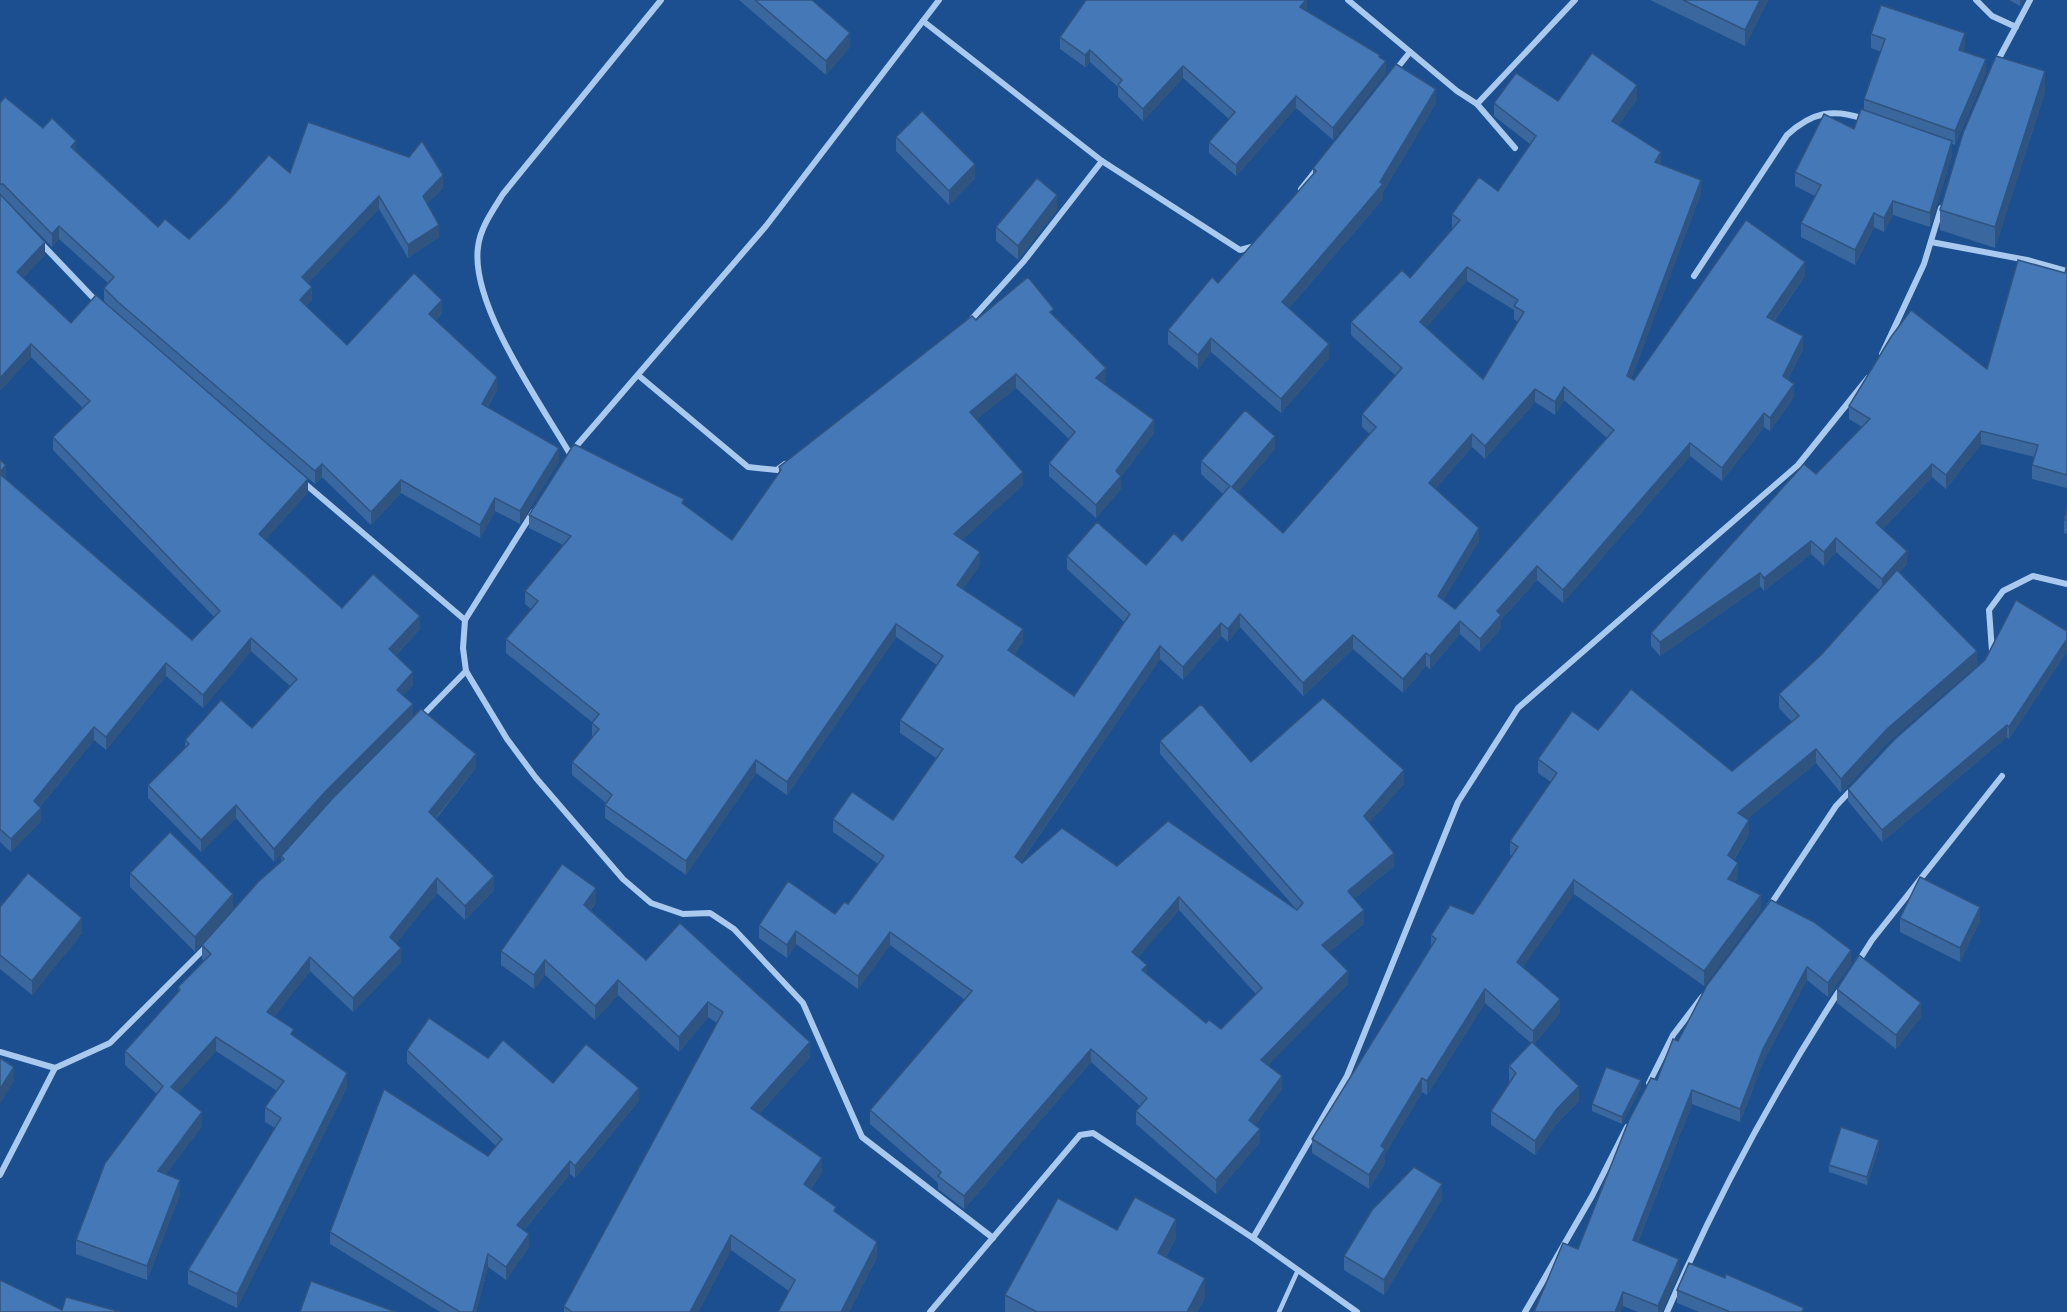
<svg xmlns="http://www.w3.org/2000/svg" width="2067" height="1312" font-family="Lato,sans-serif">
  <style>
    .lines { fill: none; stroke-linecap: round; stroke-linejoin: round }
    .service { stroke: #a9c9ee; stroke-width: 4.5 }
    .minor { stroke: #a9c9ee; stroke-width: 6 }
    .wall { fill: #3a679d; fill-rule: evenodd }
    .shaded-wall { fill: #305480 }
    .building { fill: #4478b7; stroke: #305480; stroke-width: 1.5; fill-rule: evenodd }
  </style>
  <rect width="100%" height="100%" fill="#1b4f8f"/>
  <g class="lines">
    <!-- service -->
    <path class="service" d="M1279,1312L1298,1270"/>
    <!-- minor -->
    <g class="minor">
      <path d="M1348,0L1457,91L1477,104L1515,148"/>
      <path d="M1976,0L1992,16L2016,27"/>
      <path d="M923,21L1102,161"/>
      <path d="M1996,64L2030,0"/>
      <path d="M1394,72L1410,52"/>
      <path d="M1477,104L1575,0"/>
      <path d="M1301,189L1317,169"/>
      <path d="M40,242L99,304"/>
      <path d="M1931,242L2027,260L2067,271"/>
      <path d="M1694,276L1787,135C1812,112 1833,108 1864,119"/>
      <path d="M969,322L1024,261L1102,161L1240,250L1255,246"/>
      <path d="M1882,354L1924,264L1941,208"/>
      <path d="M638,375L748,467L777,470L785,464"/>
      <path d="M572,451L766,226L939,0"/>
      <path d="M570,454C541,404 470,305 478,247C480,228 493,210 503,194L661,0"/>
      <path d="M303,482L465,620"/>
      <path d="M533,512L465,620L463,648L466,671L507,739L536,778L623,879L651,903L683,914L710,913L734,929L803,1003L862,1137L993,1238"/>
      <path d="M1992,651L1989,610L2003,591L2033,576L2067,584"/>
      <path d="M420,718L466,671"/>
      <path d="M1769,907L1836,806L1853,788"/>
      <path d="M1858,962L1872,940L2002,776"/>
      <path d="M0,1052L55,1068"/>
      <path d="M1649,1083L1673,1035L1702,997"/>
      <path d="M0,1175L55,1068L110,1043L206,947"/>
      <path d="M1253,1238L1347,1076L1458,802L1518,708L1798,465L1868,378"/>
      <path d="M930,1312L1080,1135L1093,1133L1253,1238L1357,1312"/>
      <path d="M1525,1312L1592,1196L1627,1127"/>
      <path d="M1667,1312C1716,1199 1774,1091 1841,988"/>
    </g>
  </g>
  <!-- wall -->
  <g class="wall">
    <path d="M739,0H812L850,47L826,75Z"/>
    <path d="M1650,0H1768L1745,46Z"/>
    <path d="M2009,0H2024L2020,6Z"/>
    <path d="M1307,11L1380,58L1386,73L1333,140L1296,108L1236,176L1209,153V142L1229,119L1183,78L1143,121L1118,97V87L1090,62L1085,67L1060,49V37Z"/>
    <path d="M1871,34L1965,47L1963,52L1986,73L1955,145L1952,144V155L1930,227L1893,215L1884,232L1874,227L1855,265L1801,237V223L1815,196L1795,186V172L1854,129L1864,110V99L1881,52L1871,48Z"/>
    <path d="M2045,92L1995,248L1940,230V210Z"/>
    <path d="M1637,99L1618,125L1661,165L1701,193L1631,379L1634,380L1805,276L1774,321L1803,349L1788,379L1794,397L1770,431L1764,427L1722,481L1690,456L1563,603L1537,580L1501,620V628L1480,652L1460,634L1430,669L1426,666L1403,693L1353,649L1303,696L1240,627L1228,642L1221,636L1183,680L1160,659L1021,862L1022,863L1117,866L1296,909L1160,754V741L1251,762L1404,784L1369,823L1394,866L1354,899L1364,924L1329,952L1348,984L1268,1065L1282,1089L1255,1125L1260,1142L1216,1194L1136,1124V1111L1140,1106L1091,1062L964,1209L938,1189V1183L870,1124V1110L965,1000L890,945L858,989L796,944L787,958L759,938V925L835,914L848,904L878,864L833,832V819L893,820L936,758L900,733V720L937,665L896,637L787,795L756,773L686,875L605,818V805L606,803L572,775V762L593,737L592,736V722L506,653V639L531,609L525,604V591L563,545L529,528V515L684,505L732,540L779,473V467L976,320L1054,316L1106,381L1104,384L1154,433L1121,477V489L1096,518L1049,476V463L1069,439L1016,388L977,419L1023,485L962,540L980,565L963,589L1023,642L1014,655L1074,696L1124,622L1067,569V556L1146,565L1182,541L1223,494L1201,474V461L1275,449L1238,492L1283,533L1370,434L1362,427V414L1396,376L1351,335V322L1410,278L1453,229L1452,228V214L1498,191L1531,145L1494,116V103ZM1467,281L1514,310V319L1518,322L1483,379L1426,327ZM1564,400L1607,438L1455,609L1443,600L1479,541L1435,489L1472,447L1485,459L1535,402L1555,415ZM1179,910L1256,994L1221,1029L1206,1023L1147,974L1138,957Z"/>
    <path d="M0,103L43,128L76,152L158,227L189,239L290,173L443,188L427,204L439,237L408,258L379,209L308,283L312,300L306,306L347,345L442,313L436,320L497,390L488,407L559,461L520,524L495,511L480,538L401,493L371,525L322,477L315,484L233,414L308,492L265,540L342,608L420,629L396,655L413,685L403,695L413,717L324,806L274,862L236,818L201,852L148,798V785L185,749V740L252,728L290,686L251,651L203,708L166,676L106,750L94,740L40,807L41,821L11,852L0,842V460L6,478L5,479L192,640L214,617L53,450V437L83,408L31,357L0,391ZM3,197L52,247L59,239L108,283L104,288V301L110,307L71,323L23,278L45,255Z"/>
    <path d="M1436,103L1383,192V199L1289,308L1329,358L1281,413L1211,352L1198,369L1168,344V330L1218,283L1313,175V168Z"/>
    <path d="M896,137L975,178L949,205L896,151Z"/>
    <path d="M1057,210L1018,260L996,241V227Z"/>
    <path d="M2067,264V488L2032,479V465L2035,457L1981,444L1946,489L1932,477L1883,529L1907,564L1899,573L1977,665L1887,743L1841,793L1816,763L1747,819L1749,834L1734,860L1738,877L1735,882L1761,909L1704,986L1574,894L1523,967L1560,1013L1534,1044L1579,1101L1556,1124L1535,1155L1491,1125V1111L1511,1082L1509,1081V1066L1531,1043L1485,1003L1427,1095L1422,1092L1385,1154V1163L1369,1189L1312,1153V1139L1431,946V935L1473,914L1512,857L1510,855V841L1551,782L1538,773V759L1598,730L1732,771L1792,722L1779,708V694L1821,655L1879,590L1836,552L1824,566L1811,554L1764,591L1760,586L1660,656L1651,646V633L1816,474L1862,427L1849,419V406L1987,369L2065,273Z"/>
    <path d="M2067,508V534L2064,533V520Z"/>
    <path d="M2067,631V651L2009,739L2007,737L1882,842L1848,801V789Z"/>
    <path d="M476,768L436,819L494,890L465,920L437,893L396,943L401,962L353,1012L310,971L274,1017L347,1087L237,1308L188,1284V1270L275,1128L265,1122V1107L277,1091L216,1051L178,1093L202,1126L166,1174L180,1194L147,1280L76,1254V1240L157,1094L125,1065V1051L178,993V987L204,961L202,959V945L281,861V856Z"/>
    <path d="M130,873L233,908L195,952L130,887Z"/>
    <path d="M1771,900L1851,963L1828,997L1807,980L1763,1062L1740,1122L1692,1104L1638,1242L1679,1272L1662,1312H1638L1623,1306L1620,1312H1534L1578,1249L1657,1080L1678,1041Z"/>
    <path d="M596,903L591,910L646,960L810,1057L759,1114L822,1172L811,1189L836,1213L877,1257L849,1312H778L789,1291L731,1250L698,1312H564V1306L717,1023L708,1017L679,1052L618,995L595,1020L545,975L534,989L501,965V951Z"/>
    <path d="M0,907L82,933L32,995L0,969Z"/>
    <path d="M1900,918L1980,921L1960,962L1900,932Z"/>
    <path d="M1837,989L1921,1017L1896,1049L1837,1003Z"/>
    <path d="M407,1050L488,1058L553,1083L639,1101L575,1178L570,1174L524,1230L529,1247L506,1280L488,1267L476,1312H440L330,1244V1232L488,1156L496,1146L407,1063Z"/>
    <path d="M1641,1087L1622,1124L1592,1111V1104Z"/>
    <path d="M1879,1148L1867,1185L1829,1172V1165Z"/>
    <path d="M1442,1199L1384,1295L1344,1270V1256Z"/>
    <path d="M1117,1230L1176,1237L1166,1257L1205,1297L1197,1312H1005V1295Z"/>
    <path d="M1677,1290L1804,1312H1699L1677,1303Z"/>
  </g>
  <!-- shaded-wall -->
  <g class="shaded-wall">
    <path d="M1307,0V11L1300,7Z"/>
    <path d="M1760,0H1768L1745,46V30Z"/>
    <path d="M2020,0H2024L2020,6Z"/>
    <path d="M850,33V47L826,75V61Z"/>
    <path d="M1965,33V47L1959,64V50Z"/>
    <path d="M1090,50V62L1085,67V55Z"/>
    <path d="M1986,59V73L1955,145V131Z"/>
    <path d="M1386,61V73L1333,140V128Z"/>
    <path d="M1183,66V78L1143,121V109Z"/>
    <path d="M2045,71V92L1995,248V227Z"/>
    <path d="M1637,85V99L1612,135V121Z"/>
    <path d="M1436,89V103L1383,192V199L1282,316V302L1380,182Z"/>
    <path d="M1296,96V108L1236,176V165Z"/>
    <path d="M76,141V154L71,147Z"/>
    <path d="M1952,141V155L1930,227V213Z"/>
    <path d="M1661,152V165L1655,162Z"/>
    <path d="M975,164V178L949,205V191Z"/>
    <path d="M443,175V188L423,209V196Z"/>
    <path d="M1701,180V193L1627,390V376Z"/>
    <path d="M1057,195V210L1018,260V246Z"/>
    <path d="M379,196V209L302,290V277Z"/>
    <path d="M1893,201V215L1884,232V218Z"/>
    <path d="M1874,213V227L1855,265V250Z"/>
    <path d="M439,225V237L408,258V245Z"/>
    <path d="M59,226V239L52,247V234Z"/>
    <path d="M45,242V255L17,285V272Z"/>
    <path d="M1805,262V276L1767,330V317Z"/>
    <path d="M1467,267V281L1420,335V322Z"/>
    <path d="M312,287V300L300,313V300Z"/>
    <path d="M442,300V313L429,327V314Z"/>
    <path d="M1803,336V349L1783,389V376Z"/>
    <path d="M1211,338V352L1198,369V355Z"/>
    <path d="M31,344V357L0,391V378Z"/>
    <path d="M1329,344V358L1281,413V399Z"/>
    <path d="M1106,368V381L1096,391V378Z"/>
    <path d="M1016,374V388L970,425V412Z"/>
    <path d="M497,377V390L482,417V404Z"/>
    <path d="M1794,384V397L1770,431V418Z"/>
    <path d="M1564,387V400L1555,415V402Z"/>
    <path d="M1535,389V402L1485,459V446Z"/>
    <path d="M1764,413V427L1722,481V468Z"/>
    <path d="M1154,420V433L1121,477V489L1096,518V505L1116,471Z"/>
    <path d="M1981,431V444L1946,489V475Z"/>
    <path d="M1472,434V447L1429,496V483Z"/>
    <path d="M1275,436V449L1232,500V487Z"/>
    <path d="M1690,443V456L1563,603V590Z"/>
    <path d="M559,448V461L520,524V511Z"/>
    <path d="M322,464V477L315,484V471Z"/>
    <path d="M1932,464V477L1876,536V523Z"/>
    <path d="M6,465V478L0,485V472Z"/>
    <path d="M1023,472V485L954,548V534Z"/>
    <path d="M308,479V492L259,547V534Z"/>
    <path d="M401,480V493L371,525V512Z"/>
    <path d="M495,498V511L480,538V525Z"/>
    <path d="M1479,528V541L1438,609V596Z"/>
    <path d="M1836,538V552L1824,566V552Z"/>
    <path d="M1811,541V554L1764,591V578Z"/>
    <path d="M1907,551V564L1882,593V579Z"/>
    <path d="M980,552V565L957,598V585Z"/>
    <path d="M1537,566V580L1501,620V628L1480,652V639L1497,611Z"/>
    <path d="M1760,573V586L1660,656V642Z"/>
    <path d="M1240,614V627L1228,642V629Z"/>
    <path d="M420,616V629L389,662V649Z"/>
    <path d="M1460,621V634L1430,669V656Z"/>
    <path d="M1221,623V636L1183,680V667Z"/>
    <path d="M896,624V637L787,795V782Z"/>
    <path d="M1023,629V642L1008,664V650Z"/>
    <path d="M1353,635V649L1303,696V683Z"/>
    <path d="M251,638V651L203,708V695Z"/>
    <path d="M2067,639V651L2009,739V727Z"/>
    <path d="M1160,646V659L1015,870V857Z"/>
    <path d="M1977,651V665L1887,743L1841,793V779L1887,729Z"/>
    <path d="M1426,653V666L1403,693V679Z"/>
    <path d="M166,663V676L106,750V737Z"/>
    <path d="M413,672V685L397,703V690Z"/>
    <path d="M413,704V717L324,806L274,862V849L324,793Z"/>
    <path d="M2007,725V737L1882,842V830Z"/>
    <path d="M94,727V740L34,814V801Z"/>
    <path d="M1816,749V763L1738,827V813Z"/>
    <path d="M476,754V768L429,826V812Z"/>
    <path d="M756,760V773L686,875V861Z"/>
    <path d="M1404,770V784L1364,829V816Z"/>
    <path d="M236,805V818L201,852V840Z"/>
    <path d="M41,808V821L11,852V839Z"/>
    <path d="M1749,820V834L1728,869V855Z"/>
    <path d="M1394,853V866L1348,904V891Z"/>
    <path d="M1738,863V877L1728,893V879Z"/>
    <path d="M494,876V890L465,920V906Z"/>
    <path d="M437,878V893L390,951V937Z"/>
    <path d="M1574,880V894L1517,976V962Z"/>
    <path d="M596,888V903L584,919V905Z"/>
    <path d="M233,894V908L195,952V937Z"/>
    <path d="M1761,895V909L1704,986V971Z"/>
    <path d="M1179,897V910L1132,965V952Z"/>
    <path d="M1980,907V921L1960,962V948Z"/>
    <path d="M1364,910V924L1322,958V945Z"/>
    <path d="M82,918V933L32,995V981Z"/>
    <path d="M796,931V944L787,958V945Z"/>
    <path d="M890,932V945L858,989V976Z"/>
    <path d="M401,948V962L353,1012V998Z"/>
    <path d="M1851,950V963L1828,997V983Z"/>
    <path d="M310,957V971L267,1026V1012Z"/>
    <path d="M545,960V975L534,989V975Z"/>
    <path d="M1147,965V978L1142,970Z"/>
    <path d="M1807,967V980L1763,1062L1740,1122V1109L1763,1049Z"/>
    <path d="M1348,971V984L1261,1073V1060Z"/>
    <path d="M618,980V995L595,1020V1006Z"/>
    <path d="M1485,989V1003L1427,1095V1081Z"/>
    <path d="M1560,999V1013L1533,1045V1031Z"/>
    <path d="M708,1002V1017L679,1052V1037Z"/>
    <path d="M1921,1003V1017L1896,1049V1035Z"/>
    <path d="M216,1037V1051L171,1101V1087Z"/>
    <path d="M810,1042V1057L751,1123V1108Z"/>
    <path d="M1091,1049V1062L964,1209V1196Z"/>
    <path d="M14,1067V1081L0,1104V1089Z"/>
    <path d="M347,1073V1087L237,1308V1294Z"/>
    <path d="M1282,1076V1089L1249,1133V1120Z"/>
    <path d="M1422,1078V1092L1385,1154V1163L1369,1189V1175L1381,1146Z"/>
    <path d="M1641,1080V1087L1622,1124V1117Z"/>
    <path d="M1579,1086V1101L1556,1124L1535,1155V1141L1556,1110Z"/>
    <path d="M639,1088V1101L575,1178V1166Z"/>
    <path d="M1692,1090V1104L1633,1254V1240Z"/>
    <path d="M202,1112V1126L158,1185V1171Z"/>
    <path d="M1260,1129V1142L1216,1194V1180Z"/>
    <path d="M1879,1140V1148L1867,1185V1177Z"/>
    <path d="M822,1158V1172L804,1199V1184Z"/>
    <path d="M570,1161V1174L517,1238V1225Z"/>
    <path d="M180,1180V1194L147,1280V1266Z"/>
    <path d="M1442,1184V1199L1384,1295V1280Z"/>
    <path d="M1176,1219V1237L1158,1271V1253Z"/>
    <path d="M529,1234V1247L506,1280V1267Z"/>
    <path d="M731,1235V1250L698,1312H690Z"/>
    <path d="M877,1242V1257L849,1312H841Z"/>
    <path d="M488,1254V1267L476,1312H473Z"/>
    <path d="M1679,1259V1272L1662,1312H1658V1306Z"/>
    <path d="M1205,1278V1297L1197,1312H1187Z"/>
    <path d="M1623,1292V1306L1620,1312H1615Z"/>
  </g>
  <!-- building -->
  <g class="building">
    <path d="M755,0H812L850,33L826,61Z"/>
    <path d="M1086,0H1306L1300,7L1380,55L1379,57L1386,61L1333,128L1296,96L1236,165L1209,142L1235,112L1183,66L1143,109L1118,85L1122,80L1090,50L1085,55L1060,37Z"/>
    <path d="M1683,0H1760L1745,30Z"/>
    <path d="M1881,5L1965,33L1959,50L1986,59L1955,131L1864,99L1885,39L1871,34Z"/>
    <path d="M1592,53L1637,85L1612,121L1661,152L1655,162L1701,180L1627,376L1634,380L1746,220L1805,262L1767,317L1803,336L1783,376L1794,384L1770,418L1764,413L1722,468L1690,443L1563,590L1537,566L1497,611L1501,615L1480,639L1460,621L1430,656L1426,653L1403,679L1353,635L1303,683L1240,614L1228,629L1221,623L1183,667L1160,646L1015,857L1022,863L1062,828L1117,866L1168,821L1297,910L1303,903L1160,741L1201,704L1251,762L1323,698L1404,770L1364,816L1394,853L1348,891L1364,910L1322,945L1348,971L1261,1060L1282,1076L1249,1120L1260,1129L1216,1180L1136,1111L1147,1098L1091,1049L964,1196L938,1176L941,1172L870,1110L972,991L890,932L858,976L796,931L787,945L759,925L788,881L835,914L844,902L848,904L884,856L833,819L852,792L893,820L943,749L900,720L943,656L896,624L787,782L756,760L686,861L605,805L612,795L572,762L599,729L592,723L599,714L506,639L538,601L525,591L571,536L529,515L574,444L684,499L682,503L732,540L781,470L779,467L972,316L976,320L1028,277L1054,309L1050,312L1106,368L1096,378L1154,420L1116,471L1121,476L1096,505L1049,463L1075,432L1016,374L970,412L1023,472L954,534L980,552L957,585L1023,629L1008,650L1074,696L1130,614L1067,556L1097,522L1146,565L1174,533L1182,541L1230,486L1201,461L1245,410L1275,436L1232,487L1283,533L1376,427L1362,414L1402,368L1351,322L1402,270L1410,278L1460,220L1452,214L1479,177L1498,191L1536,136L1494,103L1516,73L1558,101ZM1467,267L1518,300L1514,306L1524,312L1483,379L1420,322ZM1564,387L1614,430L1455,609L1438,596L1479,528L1429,483L1472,434L1485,446L1535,389L1555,402ZM1179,897L1262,988L1221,1029L1209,1020L1206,1023L1142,970L1147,965L1132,952Z"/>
    <path d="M1996,56L2045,71L1995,227L1940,210L1963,133Z"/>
    <path d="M1396,64L1436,89L1380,182L1383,184L1282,302L1329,344L1281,399L1211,338L1198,355L1168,330L1212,277L1218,283L1316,171L1313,168Z"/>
    <path d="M5,97L43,128L52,118L76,141L71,147L158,227L165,219L189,239L226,203L269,155L290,173L308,122L409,157L422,141L443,175L423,196L439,225L408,245L379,196L302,277L312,287L300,300L347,345L414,273L442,300L429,314L497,377L482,404L559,448L520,511L495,498L480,525L401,480L371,512L322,464L315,471L118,302L104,288L114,277L59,226L52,234L3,184H0V103Z"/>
    <path d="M1861,109L1952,141L1930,213L1893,201L1884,218L1874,213L1855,250L1801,223L1821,185L1795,172L1824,114L1854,129Z"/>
    <path d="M922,111L975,164L949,191L896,137Z"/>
    <path d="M1037,178L1057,195L1018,246L996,227Z"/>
    <path d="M0,194L45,242L17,272L71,323L96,295L308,479L259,534L342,608L373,574L420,616L389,649L413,672L397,690L413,704L324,793L274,849L236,805L201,840L148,785L189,744L185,740L221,700L252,728L297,679L251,638L203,695L166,663L106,737L94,727L34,801L41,808L11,839L0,829V474L192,640L220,611L53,437L90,401L31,344L0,378Z"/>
    <path d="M2018,260L2065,273L2067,264V475L2032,465L2038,445L1981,431L1946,475L1932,464L1876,523L1907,551L1882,579L1836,538L1824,552L1811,541L1764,578L1760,573L1660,642L1651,633L1804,464L1816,474L1870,419L1849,406L1891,337L1911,310L1987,369Z"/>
    <path d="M0,460L6,465L0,472Z"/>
    <path d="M2067,508V520H2064Z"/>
    <path d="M1897,570L1977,651L1887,729L1841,779L1816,749L1738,813L1749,820L1728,855L1738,863L1728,879L1761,895L1704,971L1574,880L1517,962L1560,999L1533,1031L1485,989L1427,1081L1422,1078L1381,1146L1385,1149L1369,1175L1312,1139L1436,939L1431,935L1450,905L1473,914L1518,847L1510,841L1557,773L1538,759L1572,711L1598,730L1631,689L1732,771L1799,716L1779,694L1821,655Z"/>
    <path d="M2016,600L2067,631V639L2009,727L2007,725L1882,830L1848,789L1895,739L1985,660Z"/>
    <path d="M421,709L476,754L429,812L494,876L465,906L437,878L390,937L401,948L353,998L310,957L267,1012L294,1029L291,1034L347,1073L237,1294L188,1270L281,1118L265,1107L284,1081L216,1037L171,1087L202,1112L158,1171L180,1180L147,1266L76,1240L105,1163L163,1086L125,1051L180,990L178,987L211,954L202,945L258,882L284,859L281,856L332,799Z"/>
    <path d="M170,832L233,894L195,937L130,873Z"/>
    <path d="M562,864L596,888L584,905L646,960L680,923L810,1042L751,1108L822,1158L804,1184L836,1207L834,1211L877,1242L841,1312H778L795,1280L731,1235L690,1312H572L564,1306L723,1012L708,1002L679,1037L618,980L595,1006L545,960L534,975L501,951Z"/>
    <path d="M28,873L82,918L32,981L0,955V907Z"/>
    <path d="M1920,877L1980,907L1960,948L1900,918Z"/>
    <path d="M1771,900L1814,922L1851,950L1828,983L1807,967L1763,1049L1740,1109L1692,1090L1633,1240L1679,1259L1658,1306L1623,1292L1615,1312H1534L1563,1243L1578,1249L1629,1120L1651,1078L1657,1080L1673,1039L1678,1041L1707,985Z"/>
    <path d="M1859,955L1921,1003L1896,1035L1837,989Z"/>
    <path d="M429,1018L488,1058L503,1040L553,1083L586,1044L639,1088L575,1166L570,1161L517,1225L529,1234L506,1267L488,1254L473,1312H460L330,1232L384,1089L488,1156L502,1139L407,1050Z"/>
    <path d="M1532,1042L1579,1086L1556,1110L1535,1141L1491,1111L1516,1073L1509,1066Z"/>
    <path d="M0,1058L14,1067L0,1089Z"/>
    <path d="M1606,1067L1641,1080L1622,1117L1592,1104Z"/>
    <path d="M1841,1127L1879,1140L1867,1177L1829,1165Z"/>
    <path d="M1414,1167L1442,1184L1384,1280L1344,1256L1372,1210Z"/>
    <path d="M1135,1197L1176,1219L1158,1253L1205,1278L1187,1312H1037L1005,1295L1058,1198L1117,1230Z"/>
    <path d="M1689,1263L1725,1278L1726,1274L1804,1308L1802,1312H1727L1728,1311L1677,1290Z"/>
    <path d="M0,1280L62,1310L66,1297L121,1312H0Z"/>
    <path d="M311,1281L396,1312H300Z"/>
  </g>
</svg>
